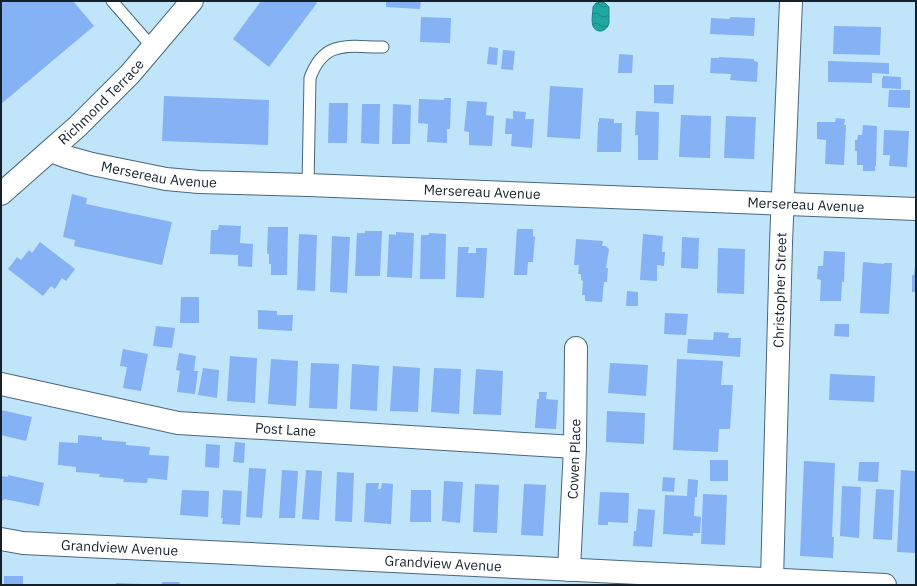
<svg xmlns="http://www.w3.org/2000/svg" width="917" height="586" font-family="'IBM Plex Sans',sans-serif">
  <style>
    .water { fill: url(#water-waves); stroke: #1b807d }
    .building { fill: #85b1f5 }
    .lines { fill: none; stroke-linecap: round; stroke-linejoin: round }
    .lane-casing { stroke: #47677b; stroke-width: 13 }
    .street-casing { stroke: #47677b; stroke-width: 24 }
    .secondary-casing { stroke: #47677b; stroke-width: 24 }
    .lane { stroke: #fff; stroke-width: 11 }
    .street { stroke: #fff; stroke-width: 22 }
    .secondary { stroke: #fff; stroke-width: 22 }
    .labels { text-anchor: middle; stroke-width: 3; stroke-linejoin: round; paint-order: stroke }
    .street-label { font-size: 14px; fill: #14212a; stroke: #daeffd }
  </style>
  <defs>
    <pattern id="water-waves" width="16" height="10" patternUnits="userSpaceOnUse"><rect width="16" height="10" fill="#1ea8a1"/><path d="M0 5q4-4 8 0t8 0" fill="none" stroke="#198883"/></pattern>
  </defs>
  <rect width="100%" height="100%" fill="#c0e5fb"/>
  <!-- water -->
  <path class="water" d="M601,2L605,3L609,7C609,13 609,18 609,23C607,32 596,34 593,26C591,20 593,13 593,7L596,3Z"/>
  <!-- building -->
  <g class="building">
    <path d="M1,1H73L94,26L1,104Z"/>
    <path d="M261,1H314L317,3L269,67L233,39Z"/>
    <path d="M386,1H421L420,9L386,7Z"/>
    <path d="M421,17L451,18L450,43L420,42Z"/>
    <path d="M730,17L755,18L754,36L710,34L711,18L730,19Z"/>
    <path d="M834,26L881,27L880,55L833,54Z"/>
    <path d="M489,47L498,48L497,65L487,64Z"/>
    <path d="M503,50L515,51L513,70L501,69Z"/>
    <path d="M619,54L633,55L632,73H618Z"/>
    <path d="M719,57L754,59V61L758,62L757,82L730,80L731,74L710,73L711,58H719Z"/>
    <path d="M828,61L889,63V74L872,73V83L828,82Z"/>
    <path d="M883,76L901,77V89L882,88V78H883Z"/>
    <path d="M654,85H674L673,104L654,103Z"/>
    <path d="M550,86L583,88L580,139L547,137Z"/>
    <path d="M889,90H910V108L888,107Z"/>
    <path d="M164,96L269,100L268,145L162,141Z"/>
    <path d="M444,98H451L450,129H447V143L427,142L428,124L418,123L419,99L444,100Z"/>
    <path d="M467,101L487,102L486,115L494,116L492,146L469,145V132L464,131Z"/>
    <path d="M329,103H348L347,143H328Z"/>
    <path d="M362,104H380L379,144L361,143Z"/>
    <path d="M393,104L411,105L410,144H392Z"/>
    <path d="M513,111L526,112L525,119H534L532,148L511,146L512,134H505L506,118L513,119Z"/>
    <path d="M636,111L659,112L658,160H638V135H635Z"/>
    <path d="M681,115L711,116L710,158L679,157Z"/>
    <path d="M726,116L756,117L754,159L724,158Z"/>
    <path d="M599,118L614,119V123H622L621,152H597L598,122H599Z"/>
    <path d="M836,118L845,119L844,125H846L844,165L825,164L826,140L817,139V122H835Z"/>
    <path d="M863,125L877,126L876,166H875V171H863V165H857V151H855V140H857L858,135H862Z"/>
    <path d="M884,130L909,131L907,167L889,166L890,155H883Z"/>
    <path d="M72,194L87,198L86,204L172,222L162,265L74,246L75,240L63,237Z"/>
    <path d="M219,225L241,226L240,243L253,244L252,267L238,266V255L210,254L211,230H218Z"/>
    <path d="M268,227H288L287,275H271V264H269V254H267Z"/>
    <path d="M517,229H533V236L535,237L533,262H528L527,275H514Z"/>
    <path d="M365,231H382L380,276H355L357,233H365Z"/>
    <path d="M396,232L414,233L412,278L387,277L389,234L396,235Z"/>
    <path d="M429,233L446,234L445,279H420L421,235H429Z"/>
    <path d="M299,234L317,235L315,291L297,290Z"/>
    <path d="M643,234L663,236L662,252H665L664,266L657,265V281L640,280Z"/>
    <path d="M332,236L350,237L347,293L330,292Z"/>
    <path d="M682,237L699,238L698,269L681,268Z"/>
    <path d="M576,239L603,241L602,246H606L609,249L606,268H608L607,282H604L602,302L585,301V295H582L583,281L581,280V274H578L579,265H574Z"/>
    <path d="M40,242L75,269L66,281L62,278L55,289L51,286L43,296L8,269L17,257L21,260L29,250L32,253Z"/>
    <path d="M458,247H469L468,253H476V248H487L484,298L456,297Z"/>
    <path d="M718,248L745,249L744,294L717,293Z"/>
    <path d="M824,251L845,252L844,282H842L841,301H820L821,280L817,279L818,266H823Z"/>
    <path d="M863,262L884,264V263H892L889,314L860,313Z"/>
    <path d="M915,265H916V292H912V275H914Z"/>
    <path d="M627,291L638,292V306H626Z"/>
    <path d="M181,297H199V323H180Z"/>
    <path d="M258,310L277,311V315H293L292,331L258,329Z"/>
    <path d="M665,313L688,314L686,335L664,334Z"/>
    <path d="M835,324H849V337L834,336Z"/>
    <path d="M156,326L175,328L172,348L153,346Z"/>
    <path d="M714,332L729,333L728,338H741L740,357L687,353L688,339L713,340Z"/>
    <path d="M123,349L148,354L141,391L123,388L127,367L120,366Z"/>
    <path d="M179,353L196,356L194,371H198L195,394L177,392L180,371L176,370Z"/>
    <path d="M230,356L257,358L255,403L227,401Z"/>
    <path d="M271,359L298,361L296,406L268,404Z"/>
    <path d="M677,359L723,361L721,385H733L730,429H719L718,452L673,450Z"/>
    <path d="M311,363L339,364L337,409L309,408Z"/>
    <path d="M610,363L648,365L646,396L608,393Z"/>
    <path d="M352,364L379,366L377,411L350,409Z"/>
    <path d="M393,366L420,368L418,412L390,411Z"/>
    <path d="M203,368L219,370L217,398L198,395Z"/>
    <path d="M434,368L461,369L459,414L431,412Z"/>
    <path d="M476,369L503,371L501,415L473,414Z"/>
    <path d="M830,374L875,376L874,402L829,400Z"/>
    <path d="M539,392H547L546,399L558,400L556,429L535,428L537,399H539Z"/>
    <path d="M1,410L32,417L26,441L1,435Z"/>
    <path d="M607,411L645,413L644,444L606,442Z"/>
    <path d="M78,435L102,437V440L126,442V445L150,447L149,455L169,456L167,480L148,478L147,483L123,482L124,479L99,477L100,474L76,472V467L58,465L59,442L78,443Z"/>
    <path d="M235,442L245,443L244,463L233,462Z"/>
    <path d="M206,444L220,445L219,468L205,467Z"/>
    <rect x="710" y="460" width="18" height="21"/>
    <path d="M804,461L835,463L832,537H834L833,558L800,556Z"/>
    <path d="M859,462H879L878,482L858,481Z"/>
    <path d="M249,468L266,469L262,518L246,517Z"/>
    <path d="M282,470L298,471L295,518H279Z"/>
    <path d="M306,470L322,471L319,520L302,519Z"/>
    <path d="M901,470L916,471L915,553L897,552Z"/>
    <path d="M337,472L354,473L352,522L335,521Z"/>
    <path d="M8,475L44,483L39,506L4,499L3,501L1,500V476L8,477Z"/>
    <path d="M663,477L675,478L674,492L662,491Z"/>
    <path d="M688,479L698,480L697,497H695L694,516L701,517L700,533H693V536L663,534L665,495L687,496Z"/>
    <path d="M444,481L463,482L460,523L442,521Z"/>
    <path d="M366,483H379L378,489H381L382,483L393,484L391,524L364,522Z"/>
    <path d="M475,484L499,485L497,533L473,532Z"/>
    <path d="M524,484L546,485L543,536L521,535Z"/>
    <path d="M842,486L861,487L859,538L840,536Z"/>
    <path d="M876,489L894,490L892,540L873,539Z"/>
    <path d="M182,490L209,491L208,517L180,515Z"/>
    <path d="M223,490L242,491L240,525L222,524L223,518H221Z"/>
    <path d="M411,490H431V522H410Z"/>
    <path d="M600,492L629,493L628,523L608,522V525H598Z"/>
    <path d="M703,494L727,495L725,545L701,544Z"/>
    <path d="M638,509L655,510L652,547L633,546L634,531H636Z"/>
    <rect x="4" y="576" width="19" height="9"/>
    <path d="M162,582H180L179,585H162Z"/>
    <path d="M116,583L143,584V585H116Z"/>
  </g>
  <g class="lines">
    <defs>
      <g id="lane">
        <path d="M112,1L153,48"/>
        <path d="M308,185L310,78C324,39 348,47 383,47"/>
      </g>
      <g id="street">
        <path id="s1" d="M51,151L67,157L92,164L166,179L199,182L308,185L916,209"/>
        <path id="s2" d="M1,384L178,423L575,447"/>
        <path id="s3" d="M1,539L23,543L885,585"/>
        <path id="s4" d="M569,570L575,447L576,348"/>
        <path id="s5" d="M772,580L781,243L791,1"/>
      </g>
      <g id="secondary">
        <path id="s6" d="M1,194L78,126L130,74L192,1"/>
      </g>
    </defs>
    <!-- lane casing -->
    <use href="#lane" class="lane-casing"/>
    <!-- street casing -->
    <use href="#street" class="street-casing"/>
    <!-- secondary casing -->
    <use href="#secondary" class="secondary-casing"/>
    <!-- lane -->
    <use href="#lane" class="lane"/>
    <!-- street -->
    <use href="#street" class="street"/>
    <!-- secondary -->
    <use href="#secondary" class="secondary"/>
  </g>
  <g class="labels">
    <!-- street labels -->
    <g class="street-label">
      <text dy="5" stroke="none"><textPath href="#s6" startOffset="136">Richmond Terrace</textPath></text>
      <text dy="5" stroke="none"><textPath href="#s1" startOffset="111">Mersereau Avenue</textPath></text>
      <text dy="5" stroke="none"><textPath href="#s1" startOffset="435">Mersereau Avenue</textPath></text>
      <text dy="5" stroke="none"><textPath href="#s1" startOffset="759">Mersereau Avenue</textPath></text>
      <text dy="5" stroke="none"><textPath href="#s5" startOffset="290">Christopher Street</textPath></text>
      <text dy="5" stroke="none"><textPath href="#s2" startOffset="289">Post Lane</textPath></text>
      <text dy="5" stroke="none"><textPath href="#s4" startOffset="111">Cowen Place</textPath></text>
      <text dy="5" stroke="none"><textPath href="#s3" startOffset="119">Grandview Avenue</textPath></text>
      <text dy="5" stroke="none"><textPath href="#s3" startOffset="443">Grandview Avenue</textPath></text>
    </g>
  </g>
  <!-- border -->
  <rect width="917" height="586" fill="none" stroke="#14212a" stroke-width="4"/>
</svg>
